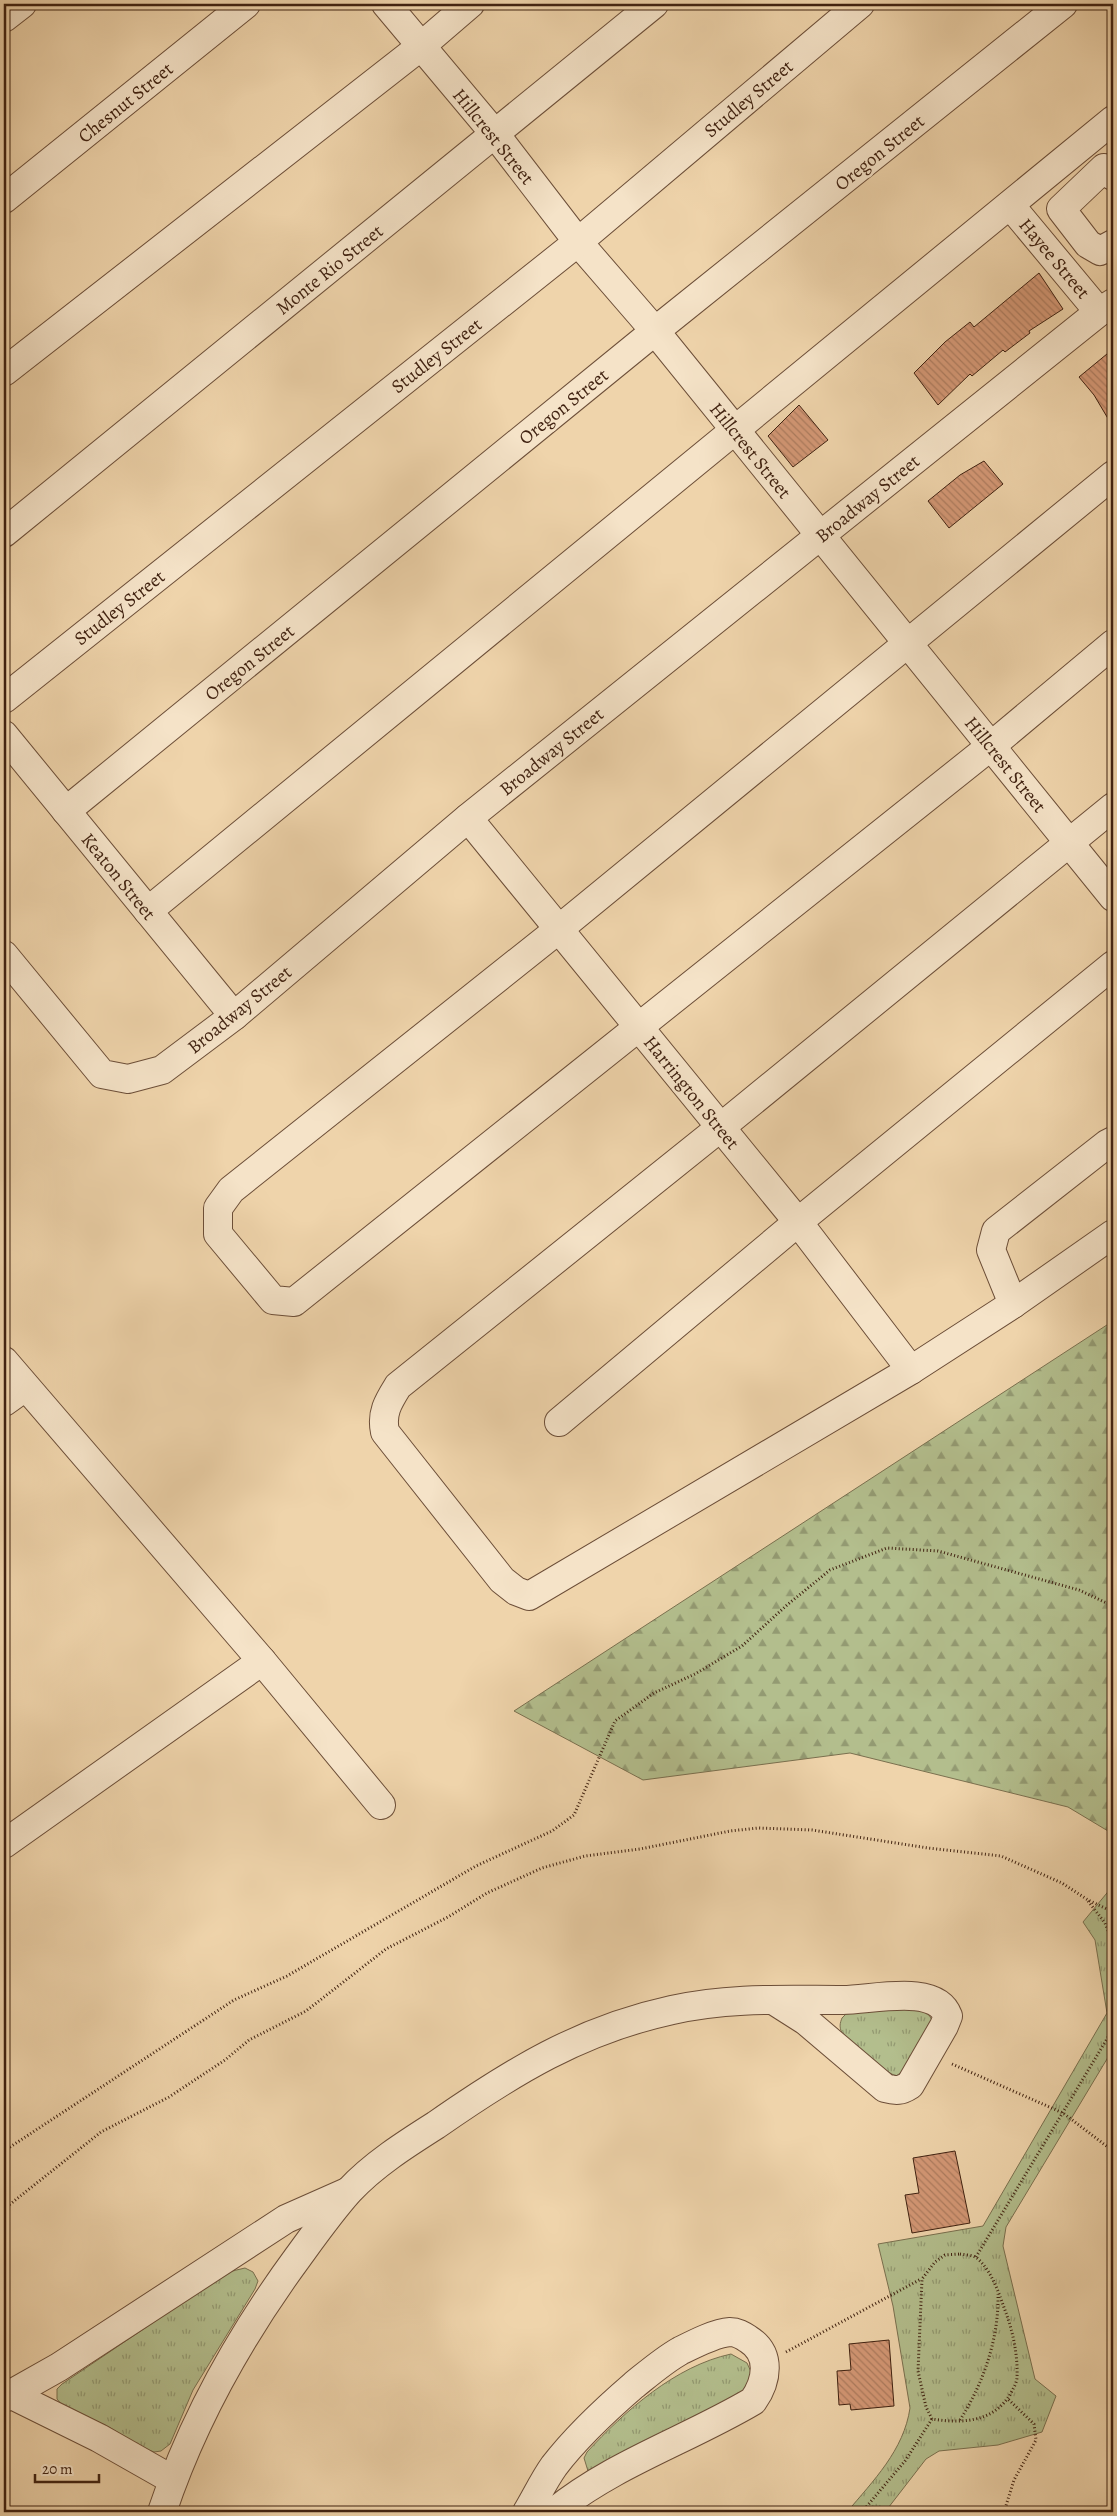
<svg xmlns="http://www.w3.org/2000/svg" width="1117" height="2516" font-family="Alegreya,serif">
  <style>
    .forest { fill: url(#forest-firs); stroke: #7a704f }
    .park { fill: url(#park-tufts); stroke: #7a704f }
    .building { fill: url(#building-back-hatch); stroke: #402211 }
    .lines { fill: none; stroke-linecap: round; stroke-linejoin: round }
    .minor-casing { stroke: #6c4e38; stroke-width: 30 }
    .path { stroke: #402211; stroke-width: 3; stroke-dasharray: 1 2.5; stroke-linecap: butt }
    .minor { stroke: #f5e3c8; stroke-width: 28 }
    .labels { text-anchor: middle; stroke-width: 5; stroke-linejoin: round; paint-order: stroke }
    .street-label { font-size: 19px; fill: #402211; stroke: #f5e3c8 }
  </style>
  <defs>
    <pattern id="forest-firs" width="22" height="20" patternUnits="userSpaceOnUse" patternTransform="scale(1.25)"><rect width="22" height="20" fill="#b3be8d"/><path d="M5 1l3.5 6h-7zM16 11l3.5 6h-7z" fill="#939a72"/></pattern>
    <pattern id="park-tufts" width="24" height="20" patternUnits="userSpaceOnUse" patternTransform="scale(1.25)"><rect width="24" height="20" fill="#b3be8d"/><path d="M3 7l-1-3M5 7V3M7 7l1-3M15 17l-1-3M17 17v-4M19 17l1-3" fill="none" stroke="#939a72"/></pattern>
    <pattern id="building-back-hatch" width="6" height="6" patternUnits="userSpaceOnUse" patternTransform="scale(1.25)"><rect width="6" height="6" fill="#d49876"/><path d="M-1 5l2 2M0 0l6 6M5-1l2 2" fill="none" stroke="#ad7c5f"/></pattern>
  </defs>
  <rect width="100%" height="100%" fill="#efd4ab"/>
  <filter id="stains"><feTurbulence type="fractalNoise" baseFrequency=".004" numOctaves="4"/><feColorMatrix values="0 0 0 0 .2 0 0 0 0 .09 0 0 0 0 .02 0 0 0 .5 -.17"/></filter>
  <radialGradient id="worn" r=".72"><stop offset=".6" stop-color="#630" stop-opacity="0"/><stop offset="1" stop-color="#630" stop-opacity=".3"/></radialGradient>
  <!-- forest -->
  <path class="forest" d="M1113,1321V1834L1068,1807L850,1753L643,1780L514,1711Z"/>
  <!-- park -->
  <g class="park">
    <path d="M1111,1888L1113,1889V2049L1006,2227L1003,2246L1035,2379L1056,2396L1042,2432L998,2445L939,2451L926,2459L885,2512H847C873,2481 904,2450 910,2408L893,2306L878,2244L983,2226L1107,2013L1095,1940L1083,1922Z"/>
    <path d="M908,2007L927,2012L932,2020L902,2072L896,2076C885,2072 848,2043 842,2033C839,2027 840,2023 842,2018L846,2014Z"/>
    <path d="M245,2268L253,2272L258,2281L255,2289L193,2390L170,2444L161,2451L154,2452L141,2447L109,2427L62,2405L57,2399V2389L62,2384L228,2272Z"/>
    <path d="M731,2354L747,2363L752,2374L750,2393L593,2474L588,2471L584,2458L587,2452C625,2411 675,2366 731,2354Z"/>
  </g>
  <!-- building -->
  <g class="building">
    <path d="M1039,273L1063,309L1029,331L1030,333L1005,352L1003,350L972,376L970,374L938,405L914,373L945,342L970,322L974,327Z"/>
    <path d="M1113,349V427L1094,395L1079,377Z"/>
    <path d="M799,405L828,440L793,467L768,436Z"/>
    <path d="M984,461L1003,484L949,528L928,501L960,475Z"/>
    <path d="M955,2151L970,2223L912,2233L905,2195L919,2193L913,2158Z"/>
    <path d="M889,2340L894,2406L851,2410L850,2404L839,2405L837,2371L851,2370L849,2344Z"/>
  </g>
  <g class="lines">
    <defs>
      <g id="minor">
        <path d="M386,4L495,134L578,242L655,331L1113,897"/>
        <path d="M4,18L22,4"/>
        <path d="M1113,176L1104,168L1061,209L1088,244L1100,251L1113,244"/>
        <path d="M4,199L246,4"/>
        <path d="M1010,205L1099,312"/>
        <path d="M4,372L420,47L470,4"/>
        <path d="M1113,475L559,929L231,1190L218,1208V1234L273,1300L294,1302L991,746L1113,644"/>
        <path d="M4,533L654,4"/>
        <path d="M4,699L578,242L860,4"/>
        <path d="M4,735L234,1016"/>
        <path d="M1113,807L721,1127L398,1386C388,1402 381,1413 385,1432L502,1580L516,1591L529,1596L911,1370L1013,1304L1113,1234"/>
        <path d="M66,811L655,331L1063,4"/>
        <path d="M468,818L798,1222L911,1370"/>
        <path d="M148,911L1113,120"/>
        <path d="M4,955L102,1074L128,1079L162,1070L234,1016L468,818L1099,312L1113,303"/>
        <path d="M1013,1304L991,1250L996,1231L1107,1144L1113,1141"/>
        <path d="M4,1361L262,1661L381,1805"/>
        <path d="M4,1402L25,1387"/>
        <path d="M559,1422L798,1222L1113,965"/>
        <path d="M4,1844L262,1661"/>
        <path d="M12,2395L99,2438L173,2480"/>
        <path d="M4,2398L59,2367L286,2219L347,2192"/>
        <path d="M162,2512C193,2419 240,2336 298,2257C314,2235 331,2211 349,2191C373,2165 406,2144 436,2125C512,2072 580,2030 672,2010C729,1997 785,2000 843,2000C872,2000 936,1983 948,2016L944,2026L910,2085C901,2091 896,2091 885,2088L806,2021L773,2000"/>
        <path d="M527,2512C536,2497 544,2480 554,2466C577,2436 605,2410 634,2385C649,2373 664,2360 680,2351C694,2344 715,2333 730,2332C737,2332 742,2335 748,2339C772,2354 767,2381 753,2401C687,2440 613,2464 554,2512"/>
      </g>
    </defs>
    <!-- minor casing -->
    <use href="#minor" class="minor-casing"/>
    <!-- path -->
    <g class="path">
      <path d="M1088,1901L1105,1923L1113,1943"/>
      <path d="M952,2064L1063,2113L1113,2151"/>
      <path d="M4,2151L234,2000L287,1976L476,1866L552,1831L574,1815L615,1721L654,1693L695,1674L742,1646L787,1605L830,1570L887,1548L938,1551L1079,1590L1113,1606"/>
      <path d="M4,2209L101,2132L169,2097L225,2060L249,2040L306,2011L386,1949L448,1917L487,1893L542,1868L585,1856L640,1849L730,1831L758,1828L812,1830L928,1848L1001,1856L1062,1883L1088,1900L1113,1912"/>
      <path d="M960,2254C966,2255 974,2255 978,2259C993,2273 999,2294 1006,2313C1013,2332 1018,2356 1017,2377C1017,2382 1014,2387 1012,2391C996,2422 963,2424 932,2419L926,2407L918,2371L922,2279L935,2262L945,2255Z"/>
      <path d="M976,2257L1113,2029"/>
      <path d="M786,2352L921,2279"/>
      <path d="M960,2420C984,2382 999,2338 998,2294"/>
      <path d="M862,2512L905,2461L932,2419"/>
      <path d="M1004,2512L1014,2480L1036,2440L1034,2424L1008,2399"/>
    </g>
    <!-- minor -->
    <use href="#minor" class="minor"/>
  </g>
  <g class="labels">
    <!-- street labels -->
    <g class="street-label">
      <text transform="translate(748 98) rotate(-40)" y="7">Studley Street</text>
      <text transform="translate(125 102) rotate(-39)" y="7">Chesnut Street</text>
      <text transform="translate(494 136) rotate(51)" y="7">Hillcrest Street</text>
      <text transform="translate(879 152) rotate(-39)" y="7">Oregon Street</text>
      <text transform="translate(1055 258) rotate(50)" y="7">Hayee Street</text>
      <text transform="translate(329 269) rotate(-39)" y="7">Monte Rio Street</text>
      <text transform="translate(436 355) rotate(-38)" y="7">Studley Street</text>
      <text transform="translate(563 406) rotate(-39)" y="7">Oregon Street</text>
      <text transform="translate(751 450) rotate(51)" y="7">Hillcrest Street</text>
      <text transform="translate(867 498) rotate(-39)" y="7">Broadway Street</text>
      <text transform="translate(119 607) rotate(-38)" y="7">Studley Street</text>
      <text transform="translate(249 662) rotate(-39)" y="7">Oregon Street</text>
      <text transform="translate(551 751) rotate(-39)" y="7">Broadway Street</text>
      <text transform="translate(1006 764) rotate(51)" y="7">Hillcrest Street</text>
      <text transform="translate(119 876) rotate(51)" y="7">Keaton Street</text>
      <text transform="translate(239 1009) rotate(-39)" y="7">Broadway Street</text>
      <text transform="translate(692 1092) rotate(51)" y="7">Harrington Street</text>
    </g>
  </g>
  <!-- margin -->
  <rect width="1117" height="2516" fill="none" stroke="#efd4ab" stroke-width="20"/>
  <rect x="5" y="5" width="1107" height="2506" fill="none" stroke="#402211" stroke-width="2.5"/>
  <rect x="10" y="10" width="1097" height="2496" fill="none" stroke="#402211"/>
  <!-- scale -->
  <path d="M35 2474v8h64v-8" fill="none" stroke="#402211" stroke-width="2.5"/>
  <text x="42" y="2474" font-size="15" fill="#402211" stroke="#f5e3c8" stroke-width="4" paint-order="stroke">20 m</text>
  <rect width="100%" height="100%" filter="url(#stains)"/>
  <rect width="100%" height="100%" fill="url(#worn)"/>
</svg>
